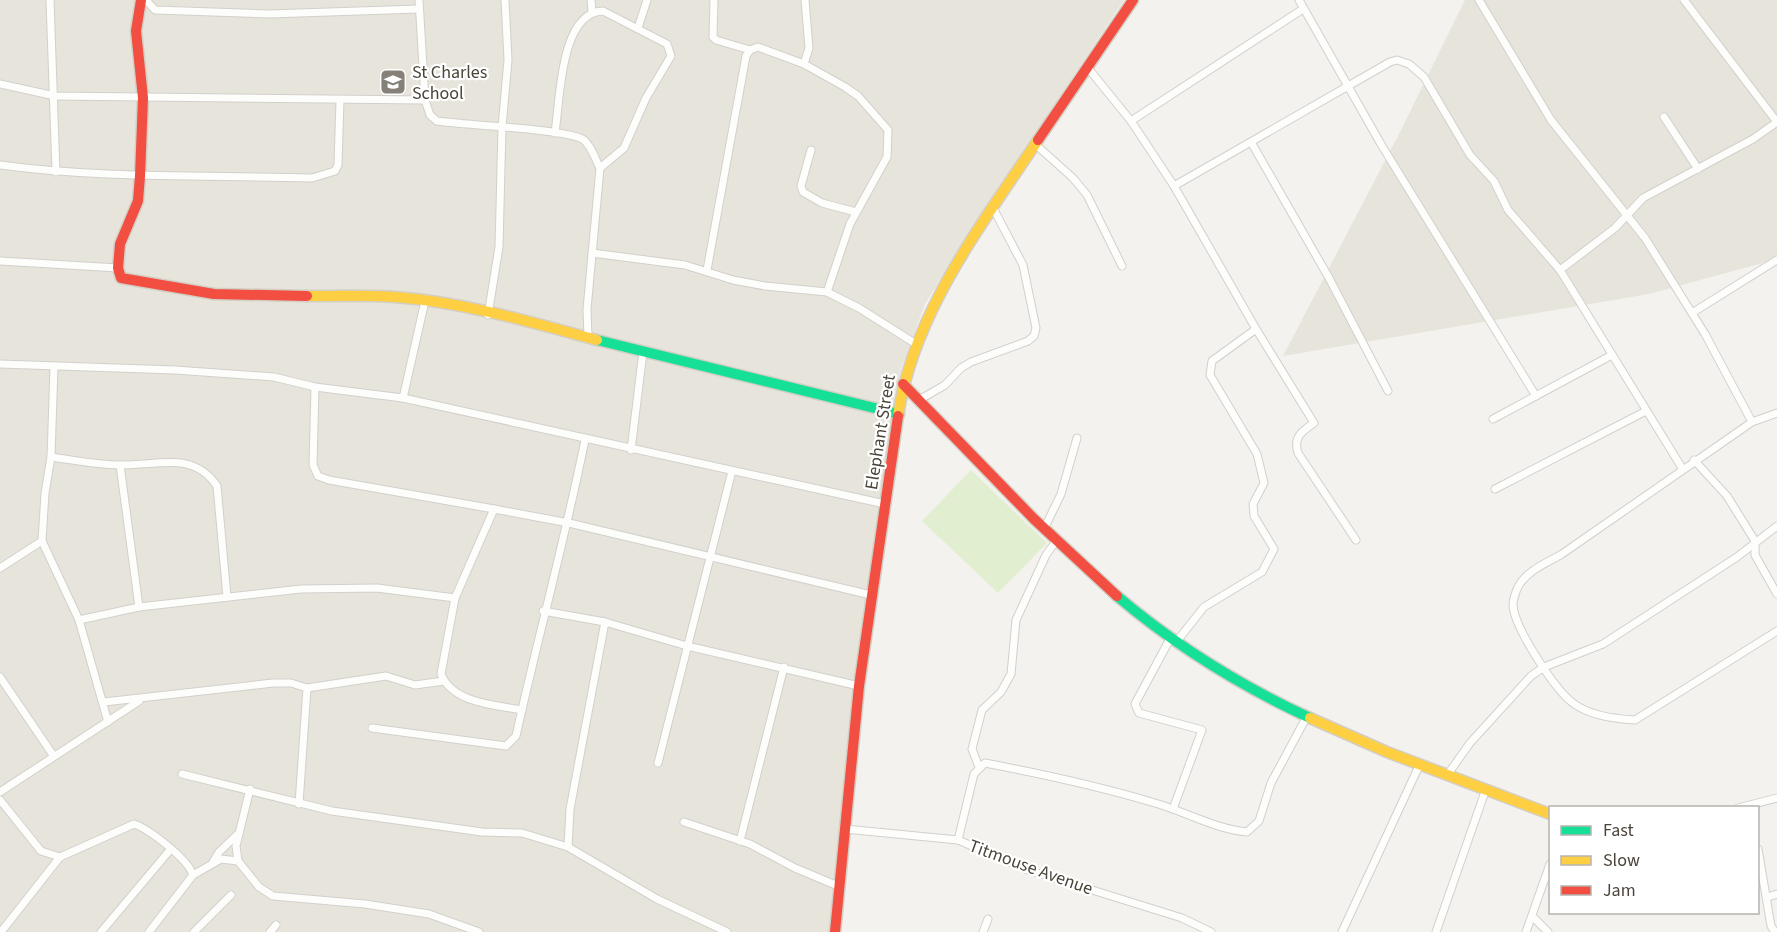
<svg xmlns="http://www.w3.org/2000/svg" width="1777" height="932" font-family="'Source Sans 3',sans-serif">
  <style>
    .residential { fill: #e7e4dc }
    .green { fill: #e1eecf }
    .lines { fill: none; stroke-linecap: round; stroke-linejoin: round }
    .street-casing { stroke: #d2d0cb; stroke-width: 9 }
    .fast-casing { stroke: #d3cfc5; stroke-width: 13 }
    .slow-casing { stroke: #d3cfc5; stroke-width: 13 }
    .jam-casing { stroke: #d3cfc5; stroke-width: 13 }
    .street { stroke: #fdfdfc; stroke-width: 7 }
    .fast { stroke: #16e098; stroke-width: 10 }
    .slow { stroke: #ffcf43; stroke-width: 10 }
    .jam { stroke: #f24e42; stroke-width: 10 }
    .labels { text-anchor: middle; stroke-width: 4.5; stroke-linejoin: round; paint-order: stroke }
    .poi-label { font-size: 18px; fill: #4b4439; stroke: #fff; text-anchor: start }
    .street-label { font-size: 18px; fill: #4b4439; stroke: #fff }
  </style>
  <rect width="100%" height="100%" fill="#f4f2ee"/>
  <!-- residential -->
  <g class="residential">
    <path d="M0,0H1124L998,188L925,304L901,369L853,683L829,932H0Z"/>
    <path d="M1465,0H1777V259L1649,294L1283,356L1399,134Z"/>
  </g>
  <!-- green -->
  <path class="green" d="M971,470L1047,543L998,593L922,521Z"/>
  <g class="lines">
    <defs>
      <g id="street">
        <path d="M50,0L56,172"/>
        <path d="M146,0L155,10L269,14L419,9"/>
        <path d="M419,0L425,100L430,115L437,121C463,125 568,129 584,140C592,147 595,159 600,168L587,309L588,337"/>
        <path d="M591,0L592,11"/>
        <path d="M714,0L713,37L716,40L750,50L758,47L804,64L845,87L858,96L888,130L887,157L850,224L827,292"/>
        <path d="M1299,0L1382,146L1536,396"/>
        <path d="M1479,0L1551,120L1645,238L1705,334L1752,422"/>
        <path d="M638,28L647,0"/>
        <path d="M804,64L809,48L805,0"/>
        <path d="M1088,68L1131,121L1174,186L1256,329L1314,423C1302,431 1293,437 1298,453L1356,540"/>
        <path d="M0,84L55,96L425,100"/>
        <path d="M1664,117L1698,169"/>
        <path d="M1131,121L1303,9"/>
        <path d="M555,133C560,100 560,12 603,11L667,44L671,56L646,98L624,148L600,168"/>
        <path d="M1251,142L1329,278L1388,391"/>
        <path d="M1035,144L1073,178L1087,195L1122,266"/>
        <path d="M811,150L801,186L803,192L822,203L856,212"/>
        <path d="M0,165C104,179 208,175 312,178L335,171L338,165L340,100"/>
        <path d="M1174,186L1390,62L1397,60L1409,64L1424,77L1470,155L1494,181L1508,210L1560,270L1682,468"/>
        <path d="M592,253L685,265L733,280L765,286L827,292L859,308L916,344"/>
        <path d="M0,261L118,268"/>
        <path d="M707,270L746,56L750,50"/>
        <path d="M1560,270L1615,228L1643,198L1753,139L1777,122L1684,0"/>
        <path d="M1692,313L1777,260"/>
        <path d="M488,315L499,247L502,127L508,60L505,0"/>
        <path d="M0,364L175,370L274,377L315,387L403,398L885,504"/>
        <path d="M54,367L51,457L45,493L42,541L79,620L108,722"/>
        <path d="M315,387L313,465L318,476L329,480L494,509"/>
        <path d="M403,398L425,301"/>
        <path d="M919,400L945,385L961,368L971,362L1028,341L1034,336L1036,328L1023,265L993,208"/>
        <path d="M1777,413L1752,422L1562,554C1547,563 1527,570 1518,587C1516,591 1513,600 1513,605C1514,627 1555,690 1573,703C1590,716 1614,719 1635,720L1777,631"/>
        <path d="M1493,419L1612,355"/>
        <path d="M631,450L643,352"/>
        <path d="M51,457C74,460 97,465 120,465C157,466 193,450 217,486L227,597"/>
        <path d="M1694,460L1727,496L1755,541V555L1777,594"/>
        <path d="M120,465L139,607"/>
        <path d="M1495,489L1646,411"/>
        <path d="M1044,529L1061,494L1077,438"/>
        <path d="M0,568L42,541"/>
        <path d="M543,611L605,622L687,646L859,686"/>
        <path d="M79,620L139,607L301,589L377,588L455,598"/>
        <path d="M1171,637L1135,704L1139,713L1202,730L1173,809"/>
        <path d="M1177,641L1204,607L1262,572L1274,549L1254,516L1253,504L1264,483L1257,454L1210,375L1212,361L1256,329"/>
        <path d="M0,677L53,755"/>
        <path d="M307,688L386,676L415,685L444,681"/>
        <path d="M104,702L273,683H291L307,688L299,804"/>
        <path d="M522,710C495,705 452,703 441,674L455,598L494,509L569,523L871,595"/>
        <path d="M372,728L506,746L516,736C538,637 565,539 585,440"/>
        <path d="M658,763L732,471"/>
        <path d="M979,767L972,749L982,710L1001,692L1011,674L1016,620L1046,555L1056,541"/>
        <path d="M182,774L332,811L482,832L522,833L568,847L657,899L727,932"/>
        <path d="M1448,774L1470,743L1531,676L1544,667L1603,644L1737,557L1777,526"/>
        <path d="M250,789L236,846L238,861L259,887L273,896L365,904L429,914L479,932"/>
        <path d="M0,792L139,701"/>
        <path d="M0,800L41,851L60,857"/>
        <path d="M1738,808L1777,798"/>
        <path d="M684,822L750,844L795,868L838,886"/>
        <path d="M845,829L958,840L1028,870L1182,918L1211,932"/>
        <path d="M958,840L974,774L985,763C1043,774 1099,786 1155,803C1186,812 1215,829 1247,832L1259,821L1271,783L1306,718"/>
        <path d="M740,841L784,667"/>
        <path d="M568,847L570,809L605,622"/>
        <path d="M1758,849L1771,926L1775,932"/>
        <path d="M213,862L219,852L239,833"/>
        <path d="M193,875L221,859L238,861"/>
        <path d="M1768,897L1777,894"/>
        <path d="M1533,917L1548,932"/>
        <path d="M1,932L60,857L134,824C149,829 188,859 193,875L149,932"/>
        <path d="M101,932L170,850"/>
        <path d="M194,932L231,895"/>
        <path d="M270,932L276,925"/>
        <path d="M983,932L988,919"/>
        <path d="M1342,932L1419,766"/>
        <path d="M1436,932L1486,789"/>
        <path d="M1526,932L1550,864"/>
      </g>
      <g id="fast">
        <path d="M597,340L899,414"/>
        <path d="M1117,596C1176,646 1241,686 1310,718"/>
      </g>
      <g id="slow">
        <path d="M307,296C336,296 366,295 395,297C463,302 531,322 597,340"/>
        <path d="M898,416C913,313 982,224 1038,140"/>
        <path d="M1310,718L1387,752L1550,814"/>
      </g>
      <g id="jam">
        <path d="M141,0L136,31L143,98L140,176L138,201L120,244L118,268L121,278L214,294L307,296"/>
        <path d="M1038,140L1133,0"/>
        <path d="M903,384L1034,519L1117,596"/>
        <path d="M835,932L859,686L898,416"/>
      </g>
    </defs>
    <!-- street casing -->
    <use href="#street" class="street-casing"/>
    <!-- fast casing -->
    <use href="#fast" class="fast-casing"/>
    <!-- slow casing -->
    <use href="#slow" class="slow-casing"/>
    <!-- jam casing -->
    <use href="#jam" class="jam-casing"/>
    <!-- street -->
    <use href="#street" class="street"/>
    <!-- fast -->
    <use href="#fast" class="fast"/>
    <!-- slow -->
    <use href="#slow" class="slow"/>
    <!-- jam -->
    <use href="#jam" class="jam"/>
  </g>
  <!-- icons -->
  <defs>
    <symbol id="school-square" viewBox="-11 -11 22 22"><rect x="-9" y="-9" width="18" height="18" rx="4" fill="#868178" stroke="#fff"/><path d="M0-5L7-2L0 1L-7-2ZM-4 1L0 2.5L4 1V4Q0 6-4 4Z" fill="#fff"/></symbol>
  </defs>
  <g fill-rule="evenodd">
    <use href="#school-square" x="378" y="67" width="30" height="30"/>
  </g>
  <g class="labels">
    <!-- poi labels -->
    <g class="poi-label">
      <text x="412" y="78">St Charles<tspan x="412" dy="21">School</tspan></text>
    </g>
    <!-- street labels -->
    <g class="street-label">
      <text transform="translate(880 432) rotate(-81)" y="6">Elephant Street</text>
      <text transform="translate(1031 867) rotate(20)" y="6">Titmouse Avenue</text>
    </g>
  </g>
  <!-- legend -->
  <rect x="1549" y="806" width="210" height="108" fill="#ffffff" stroke="#b7b4b0" stroke-width="1.5"/>
  <rect x="1561" y="826" width="30" height="9" fill="#16e098" stroke="#b7b4b0" stroke-width="1.5"/>
  <text x="1603" y="836" font-size="18" fill="#4b4439">Fast</text>
  <rect x="1561" y="856" width="30" height="9" fill="#ffcf43" stroke="#b7b4b0" stroke-width="1.5"/>
  <text x="1603" y="866" font-size="18" fill="#4b4439">Slow</text>
  <rect x="1561" y="886" width="30" height="9" fill="#f24e42" stroke="#b7b4b0" stroke-width="1.5"/>
  <text x="1603" y="896" font-size="18" fill="#4b4439">Jam</text>
</svg>
